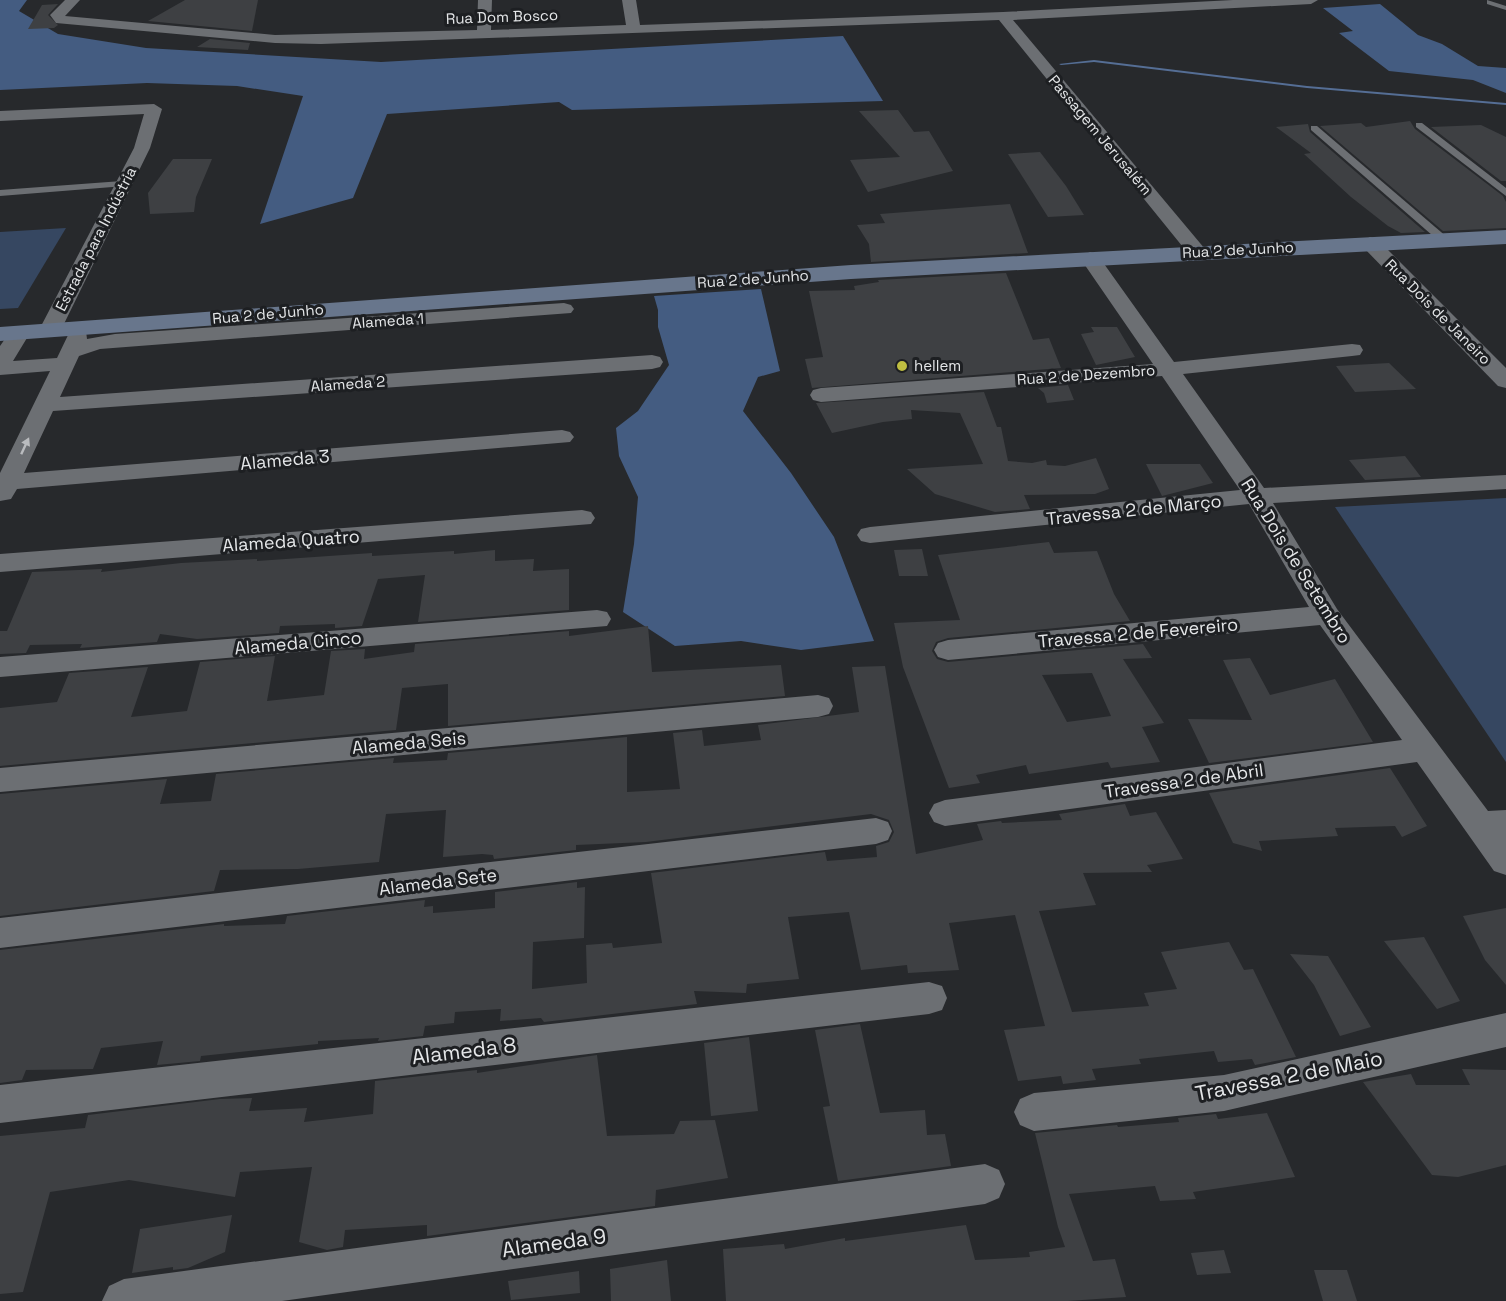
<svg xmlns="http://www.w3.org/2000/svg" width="1506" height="1301" font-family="'Space Grotesk',sans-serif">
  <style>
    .green { fill: #364761 }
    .forest { fill: #445c81 }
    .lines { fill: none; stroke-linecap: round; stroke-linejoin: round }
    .stream { fill: #556e95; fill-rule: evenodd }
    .building { fill: #3e4043; fill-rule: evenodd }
    .lane { fill: #6c6f73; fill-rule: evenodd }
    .street { fill: #6c6f73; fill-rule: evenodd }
    .secondary { fill: #68768c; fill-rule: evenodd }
    .oneway { fill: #babcbf }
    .poi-dot { fill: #bfbe41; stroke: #1d1f22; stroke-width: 2 }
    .labels { text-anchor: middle; stroke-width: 6; stroke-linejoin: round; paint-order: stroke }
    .far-street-label { font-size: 15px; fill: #e4e6e8; stroke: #1d1f22 }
    .far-poi-label { font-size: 15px; fill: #e4e6e8; stroke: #1d1f22; text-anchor: start }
    .street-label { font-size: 18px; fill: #e4e6e8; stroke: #1d1f22 }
    .near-street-label { font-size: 21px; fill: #e4e6e8; stroke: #1d1f22 }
  </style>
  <rect width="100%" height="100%" fill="#27292c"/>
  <!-- green -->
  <g class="green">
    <path d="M66,228L18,308L0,309V232Z"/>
    <path d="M1506,498V762L1335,507Z"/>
  </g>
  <!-- forest -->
  <g class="forest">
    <path d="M0,0H27L19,11L58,34L146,48L381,62L843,36L883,101L572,110L559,102L387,114L353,198L260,224L303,96L237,86L147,83L0,90Z"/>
    <path d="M1380,4L1418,35L1442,44L1478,66L1506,68V93L1473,80L1389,71L1339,33L1353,31L1323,8Z"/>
    <path d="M761,289L780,371L758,377L743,411L791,473L834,537L874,641L801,650L741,641L675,646L623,612L634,544L638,497L619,456L616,428L638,411L669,365L658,327V310L654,296Z"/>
  </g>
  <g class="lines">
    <!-- stream -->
    <path class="stream" d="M1094,60L1307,86L1506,103V105L1307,88L1094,62L1061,65L1059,64Z"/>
  </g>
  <!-- building -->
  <g class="building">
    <path d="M185,0H258L252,31L148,21Z"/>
    <path d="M58,4L48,15L58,25L54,28L28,29L42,5Z"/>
    <path d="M210,39L250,43L248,50L197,47Z"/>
    <path d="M898,110L914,132L929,131L953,171L868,192L850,160L900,157L859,111Z"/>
    <path d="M1410,121L1415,129L1503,196L1506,202V228L1443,231L1320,126L1361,123L1366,127Z"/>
    <path d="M1308,124L1310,132L1425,232L1401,233L1388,226L1351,197L1304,154L1311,153L1276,127Z"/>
    <path d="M1481,125L1506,137V181H1501L1431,127Z"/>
    <path d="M1040,152L1066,186L1084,215L1048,217L1008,154Z"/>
    <path d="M173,159H212L196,197L194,212L150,214L148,193Z"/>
    <path d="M1010,204L1028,253L871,262L869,244L857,225L885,223L880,214Z"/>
    <path d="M1006,273L1033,340L1049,338L1061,368L812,388L805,359L823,357L809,291L855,290L854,286L879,282L878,280Z"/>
    <path d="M1091,327H1117L1135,357L1096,365L1081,334L1094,332Z"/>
    <path d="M1389,363L1416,389L1355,392L1336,366Z"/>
    <path d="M1068,385L1074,400L1047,403L1044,393L1038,388Z"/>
    <path d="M984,392L997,427H1001L1008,461L1032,463L1046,460L1047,465L1065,466L1096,458L1109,489L1095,494L1024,495L1030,509L995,512L935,494L907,469L983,464L960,413L911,410L912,419L883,422L832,433L816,403Z"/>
    <path d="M1405,456L1421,477L1365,480L1349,460Z"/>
    <path d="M1146,464H1200L1213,483L1162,496Z"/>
    <path d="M1049,542L1054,553L1097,551L1114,594L1130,621L948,638L936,642L932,651L937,659L948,662L1143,644L1152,658L1123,659L1164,723L1142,727L1160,762L1111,768L1108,762L1029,774L1026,765L976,775L980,783L949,788L903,667L894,623L960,620L938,555ZM1092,673L1111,716L1067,722L1042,675Z"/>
    <path d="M922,549L928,576H899L894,550Z"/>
    <path d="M495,550V561L534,559L533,571L569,569V610L418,622L425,575L378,579L362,626L335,628V624L280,626L279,633L197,639L160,634L157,642L80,648L82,644L30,645L26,653L0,654V631H7L32,572L102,569L101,572L181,563L257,559V561L372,553V556L454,551V554Z"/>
    <path d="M648,626L652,672L781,665L785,696L448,726V684L402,688L396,730L0,766V708L57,702L69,673L148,667L131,717L187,711L200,662L275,656L267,701L324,695L331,651L365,649L364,659L414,652L415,644L569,631V636Z"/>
    <path d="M1250,658L1270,695L1335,679L1373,742L1209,763L1188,719L1252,720L1223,660Z"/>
    <path d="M885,666L916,854L983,840L977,824L1001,821L1002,823L1062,820L1059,814L1125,804L1130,816L1156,812L1183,859L1147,865L1152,872L1083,873L1096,905L1039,911L1072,1012L1149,1006L1144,993L1177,989L1161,952L1229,942L1244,970L1253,969L1296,1057L1255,1065L1252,1059L1218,1062L1214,1051L1139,1059L1141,1064L1092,1069L1096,1080L1063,1084L1061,1076L1018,1081L1004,1030L1045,1026L1015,915L949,923L959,970L908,973L907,965L861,970L849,912L788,917L799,979L747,984L746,993L694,991L697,1004L544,1022L541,1018L500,1021L501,1009L455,1012L454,1023L425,1026L423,1036L378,1041L379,1038L318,1041V1044L201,1056L200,1061L157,1065L163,1041L101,1048L93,1069L26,1070L22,1080L0,1083V950L224,924V926L285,924L287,916L425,900L424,907L433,906V913L495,908V892L577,882V888L585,887L584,938L533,942L532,989L587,983L586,945L612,943L613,948L662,943L651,873L825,852L827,861L877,857L876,846L889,842L894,832L889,820L871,814L646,842L576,845V850L494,859L493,855L482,854L443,857L446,810L386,814L379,862L298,869L220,870L214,891L0,916V794L167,779L160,804L211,801L216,774L394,758L393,763L447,760L448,753L627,737V792L680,789L673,733L702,730L704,746L761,740L758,725L859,712L852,667Z"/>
    <path d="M1390,768L1427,826L1402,837L1395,826L1335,828L1338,836L1259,841L1262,851L1233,843L1209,793Z"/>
    <path d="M1506,908V985L1485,960L1463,916Z"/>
    <path d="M1424,937L1460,1001L1437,1009L1384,941Z"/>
    <path d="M1290,954L1328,956L1371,1027L1340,1036L1314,985Z"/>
    <path d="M860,1024L880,1113L925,1110L927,1135L945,1134L951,1166L838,1181L823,1107L830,1106L815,1030Z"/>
    <path d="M749,1037L758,1111L711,1116L704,1043Z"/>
    <path d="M597,1055L607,1136L674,1134L680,1121L715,1120L728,1178L656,1190L655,1206L427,1236V1225L345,1230L343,1247L327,1250L299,1242L312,1167L240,1172L235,1197L129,1180L50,1192L23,1292L0,1294V1136L85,1128L88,1115L220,1099L252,1098L249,1111L307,1108L304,1122L373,1114L375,1081L477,1070V1073Z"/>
    <path d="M1462,1069L1506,1070V1165L1458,1177L1432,1175L1363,1082L1411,1074L1416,1085H1470Z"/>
    <path d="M1267,1113L1295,1177L1193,1192L1196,1199L1160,1201L1155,1186L1069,1194L1093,1261L1115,1259L1126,1297L1068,1301H726L723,1249L784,1244L785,1249L845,1238V1241L966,1225L975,1260L1030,1257L1029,1252L1065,1247L1058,1227L1035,1133L1117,1125L1118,1127L1179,1122L1178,1118L1216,1114L1218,1119Z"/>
    <path d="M232,1215L225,1252L188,1268L173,1270V1267L132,1273L140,1229Z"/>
    <path d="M1224,1250L1231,1273L1197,1275L1191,1253Z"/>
    <path d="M667,1260L671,1301H611L610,1269Z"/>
    <path d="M1314,1270H1347L1357,1301H1323Z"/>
    <path d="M579,1271L580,1293L511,1300L508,1281Z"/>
  </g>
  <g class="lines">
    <!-- lane -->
    <g class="lane">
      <path d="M1487,0L1506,6V10L1487,4Z"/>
      <path d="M1416,123H1422L1506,188V196L1416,127Z"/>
      <path d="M1311,126H1317L1448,238V242H1440L1311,130Z"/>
      <path d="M122,181L125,182V186L0,196V190Z"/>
    </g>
    <!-- street -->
    <g class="street">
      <path d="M65,0H80L65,16L275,35L477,30L478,0H492L491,30L626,25L622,0H636L640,25L1003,12L1233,0H1318L1311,4L1013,20L1205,249L1208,253L1198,259L1191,257L999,20L321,44L275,43L56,23L50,15Z"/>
      <path d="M154,104L162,109L150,148L61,330L57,334H43L39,330L134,148L144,114L0,121V111Z"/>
      <path d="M1370,237L1377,239L1506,368V388L1498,386L1363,247L1360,243Z"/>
      <path d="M1090,252L1097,254L1174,362L1352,344L1360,345L1363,350L1360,355L1352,356L1183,374L1264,488L1506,475V489L1273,503L1337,609L1488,811L1506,810V875L1494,871L1417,762L945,826L934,822L929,813L934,804L945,800L1402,740L1320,625L948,660L938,657L934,650L938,643L948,640L1309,607L1249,504L870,543L861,541L857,535L861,529L870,527L1240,490L1162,376L821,402L813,400L810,395L813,390L821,388L1153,364L1080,258Z"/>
      <path d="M564,303L571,305L574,309L571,313L100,349L79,356L60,397L652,355L660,357L663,362L660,367L652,369L53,411L24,473L562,430L570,432L574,437L570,442L17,489L11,499L0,501V473L50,371L0,375V346L12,329H26L30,333L13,361L57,358L70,331H86L87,339L115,334Z"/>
      <path d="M582,510L591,512L595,518L591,524L0,572V554Z"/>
      <path d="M597,610L607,612L611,619L607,626L0,677V657Z"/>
      <path d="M818,695L829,698L833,706L829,714L818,717L0,792V768Z"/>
      <path d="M876,818L888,822L892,831L888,840L876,844L0,948V918Z"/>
      <path d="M929,982L942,986L947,998L942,1010L929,1014L0,1123V1085Z"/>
      <path d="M1506,1013V1047L1224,1111L1034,1131L1020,1125L1014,1112L1020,1099L1034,1093L1224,1075Z"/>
      <path d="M985,1164L999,1170L1005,1184L999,1198L985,1204L282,1301H102L109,1286L124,1279Z"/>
    </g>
    <!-- secondary -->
    <path class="secondary" d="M1506,230V244L851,279L0,341V327L851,265Z"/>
  </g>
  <!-- one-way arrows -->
  <defs><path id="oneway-solid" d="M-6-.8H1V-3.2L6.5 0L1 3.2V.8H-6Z" transform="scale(1.5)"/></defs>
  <use class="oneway" href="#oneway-solid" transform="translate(25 446) rotate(-65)"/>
  <!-- markers -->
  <circle class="poi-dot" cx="902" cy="366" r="6"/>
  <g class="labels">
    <!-- far-street labels -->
    <g class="far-street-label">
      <text transform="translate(502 17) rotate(-2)" y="5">Rua Dom Bosco</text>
      <text transform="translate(1100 135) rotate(50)" y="5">Passagem Jerusalém</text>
      <text transform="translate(96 239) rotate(-63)" y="5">Estrada para Indústria</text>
      <text transform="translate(1238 250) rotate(-3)" y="5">Rua 2 de Junho</text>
      <text transform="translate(753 279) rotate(-4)" y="5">Rua 2 de Junho</text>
      <text transform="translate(1438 312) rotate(45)" y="5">Rua Dois de Janeiro</text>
      <text transform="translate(268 314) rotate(-5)" y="5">Rua 2 de Junho</text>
      <text transform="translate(388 321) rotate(-4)" y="5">Alameda 1</text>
      <text transform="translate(1086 375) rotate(-4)" y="5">Rua 2 de Dezembro</text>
      <text transform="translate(348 384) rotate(-4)" y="5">Alameda 2</text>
    </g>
    <!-- far-poi labels -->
    <g class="far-poi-label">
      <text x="914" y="371">hellem</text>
    </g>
    <!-- street labels -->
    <g class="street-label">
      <text transform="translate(285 460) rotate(-5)" y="6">Alameda 3</text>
      <text transform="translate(1134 510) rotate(-6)" y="6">Travessa 2 de Março</text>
      <text transform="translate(291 541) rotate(-4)" y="6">Alameda Quatro</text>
      <text transform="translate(1296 561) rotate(58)" y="6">Rua Dois de Setembro</text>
      <text transform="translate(1138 633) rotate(-5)" y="6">Travessa 2 de Fevereiro</text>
      <text transform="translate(298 643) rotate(-5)" y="6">Alameda Cinco</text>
      <text transform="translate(409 743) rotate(-5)" y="6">Alameda Seis</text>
      <text transform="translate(1184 781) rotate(-8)" y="6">Travessa 2 de Abril</text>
      <text transform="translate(438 882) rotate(-7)" y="6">Alameda Sete</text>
    </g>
    <!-- near-street labels -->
    <g class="near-street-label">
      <text transform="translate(464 1051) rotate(-7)" y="7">Alameda 8</text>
      <text transform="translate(1289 1076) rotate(-11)" y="7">Travessa 2 de Maio</text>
      <text transform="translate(554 1243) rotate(-8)" y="7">Alameda 9</text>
    </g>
  </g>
</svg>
